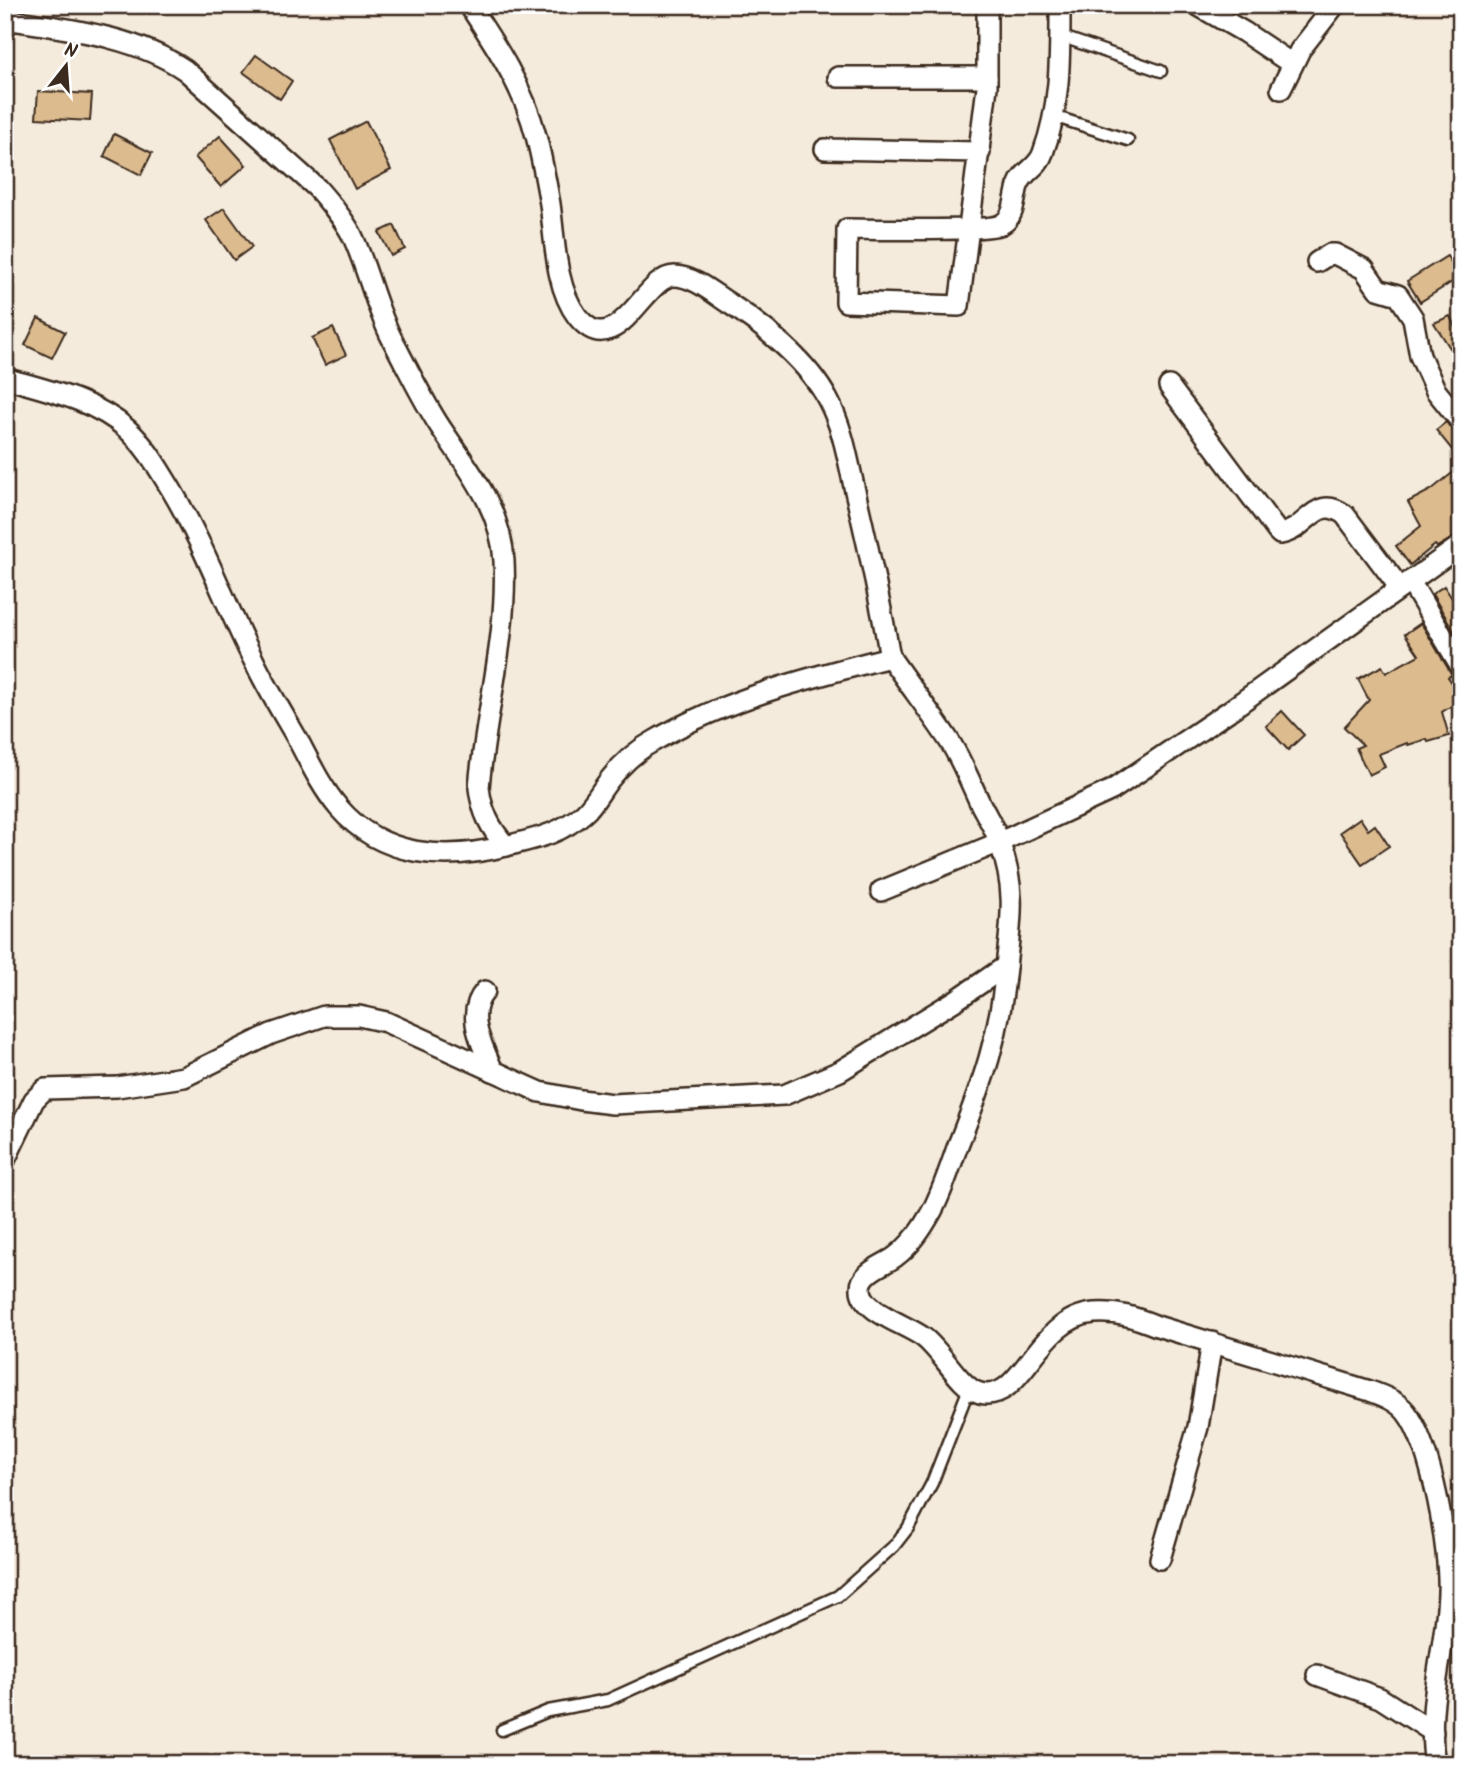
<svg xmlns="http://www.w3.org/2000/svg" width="1466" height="1769" font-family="Kalam,sans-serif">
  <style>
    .building { fill: #dcbb8f; stroke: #3b2a1e; stroke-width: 2 }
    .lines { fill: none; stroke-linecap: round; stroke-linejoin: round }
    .lane-casing { stroke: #3b2a1e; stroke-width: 15 }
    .street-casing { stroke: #3b2a1e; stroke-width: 24 }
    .lane { stroke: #fff; stroke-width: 10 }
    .street { stroke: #fff; stroke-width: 19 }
  </style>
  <rect width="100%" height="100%" fill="#f4ebdd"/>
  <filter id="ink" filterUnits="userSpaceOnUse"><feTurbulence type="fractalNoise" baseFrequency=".0143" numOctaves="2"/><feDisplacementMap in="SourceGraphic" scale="14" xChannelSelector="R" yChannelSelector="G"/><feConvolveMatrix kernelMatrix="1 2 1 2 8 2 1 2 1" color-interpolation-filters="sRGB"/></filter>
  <g filter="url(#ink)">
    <!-- building -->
    <g class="building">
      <path d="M256,55L292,81L280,99L243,72Z"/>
      <path d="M38,91L92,94L90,121L36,118Z"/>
      <path d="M366,121L391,170L355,189L330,140Z"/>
      <path d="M114,134L152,153L141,175L104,156Z"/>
      <path d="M220,136L246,165L221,187L195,157Z"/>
      <path d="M224,208L252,247L234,260L206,220Z"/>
      <path d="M394,225L405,249L391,256L379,232Z"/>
      <path d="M1447,256L1460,277L1420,302L1407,281Z"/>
      <path d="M1450,316L1461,341V365L1434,323Z"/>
      <path d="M38,318L65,332L52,358L25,345Z"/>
      <path d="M333,328L346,355L325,365L312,338Z"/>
      <path d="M1446,422L1452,430L1461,434V461L1436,430Z"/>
      <path d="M1461,466V533L1437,547L1435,545L1410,565L1396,546L1421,526L1408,502L1431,490Z"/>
      <path d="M1444,586L1461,612V643L1432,594Z"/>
      <path d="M1421,623L1452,675L1448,677L1461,696V700L1442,712L1449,736L1428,742L1427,739L1408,745L1407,743L1379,754L1385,767L1369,775L1356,748L1363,745L1344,727L1369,700L1358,679L1382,666L1386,673L1419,655L1405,634Z"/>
      <path d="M1282,711L1304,735L1288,750L1266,726Z"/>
      <path d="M1360,818L1368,830L1375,825L1389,846L1362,864L1340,832Z"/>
    </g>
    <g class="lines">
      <defs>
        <g id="lane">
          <path d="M1060,36L1161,71"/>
          <path d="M1053,116L1128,140"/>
          <path d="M502,1730L548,1711L608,1700L838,1596L894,1546L908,1528L932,1483L969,1388"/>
        </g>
        <g id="street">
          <path d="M469,5C496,46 524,88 536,136C542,158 546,182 550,204C555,239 555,287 577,316C616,366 644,276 674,276C694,276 714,294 730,304C764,326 809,363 828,400C843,428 848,460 855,491C868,546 880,601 890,657"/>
          <path d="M987,5V87L959,306L846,302L847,229C871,229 989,232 1002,224C1015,217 1014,199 1018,186C1023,171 1038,168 1043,153C1061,105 1060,55 1060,5"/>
          <path d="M1197,5L1244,32L1292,64"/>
          <path d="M5,19C66,29 133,35 185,70L317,188C330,203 343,218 352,235C368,269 375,306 392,339C408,369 423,401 441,428C469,470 501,508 504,561C508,637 485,713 479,788C482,812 490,828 506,846C534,839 561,834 584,813C594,804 601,790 610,779C622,764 637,750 654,741C725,699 811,677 890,657C909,685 931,713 950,742C962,761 971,784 981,805C988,818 996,831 1000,844C1017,891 1011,920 1006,967C1000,1035 983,1082 958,1145C950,1167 943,1190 932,1211C922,1229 912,1244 895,1257C884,1265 860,1272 861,1289C861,1311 907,1325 923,1337C942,1351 960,1388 980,1393C1023,1404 1036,1318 1094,1313C1117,1311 1137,1318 1157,1326L1370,1391C1384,1396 1397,1401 1406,1412C1432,1445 1450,1551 1448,1593C1446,1650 1425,1706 1435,1764"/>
          <path d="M838,77H987"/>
          <path d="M1281,89L1300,50L1335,5"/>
          <path d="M825,149L980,152"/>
          <path d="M1317,262L1330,254H1335L1364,269L1378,289L1398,295L1413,318L1420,356L1436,391L1461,422"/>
          <path d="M5,378C46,390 95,400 127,429C146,446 158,468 171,489C204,544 225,604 254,661C267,688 283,714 298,740C310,763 322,788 339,808C382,858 446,861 506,846"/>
          <path d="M1169,386L1277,531L1280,534C1308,530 1315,493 1345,515L1400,588"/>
          <path d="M1410,581L1461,667"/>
          <path d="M881,891L1000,842L1112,790L1229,711L1461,545"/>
          <path d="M485,991C464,1015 483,1046 493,1071"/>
          <path d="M5,1160L34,1100L45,1089L117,1087L184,1077L271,1034L324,1016H359L386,1022L540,1092L581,1100L613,1104L784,1095L840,1071L956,1000L1006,966"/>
          <path d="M1160,1559L1198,1427L1212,1342"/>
          <path d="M1317,1675L1380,1698L1433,1732"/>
        </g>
      </defs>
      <!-- lane casing -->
      <use href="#lane" class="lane-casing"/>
      <!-- street casing -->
      <use href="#street" class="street-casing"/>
      <!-- lane -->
      <use href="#lane" class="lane"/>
      <!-- street -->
      <use href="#street" class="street"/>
    </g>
  </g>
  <!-- margin -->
  <rect width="1466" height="1769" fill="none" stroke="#fff" stroke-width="28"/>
  <rect x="14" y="14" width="1438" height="1741" fill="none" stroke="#3b2a1e" stroke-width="2.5" filter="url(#ink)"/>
  <!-- north arrow -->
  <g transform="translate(66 66) rotate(17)" stroke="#ffffff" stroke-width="5" paint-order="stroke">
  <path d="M0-5L12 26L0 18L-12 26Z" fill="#3b2a1e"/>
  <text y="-10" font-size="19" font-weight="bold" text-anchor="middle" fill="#3b2a1e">N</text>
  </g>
</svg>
